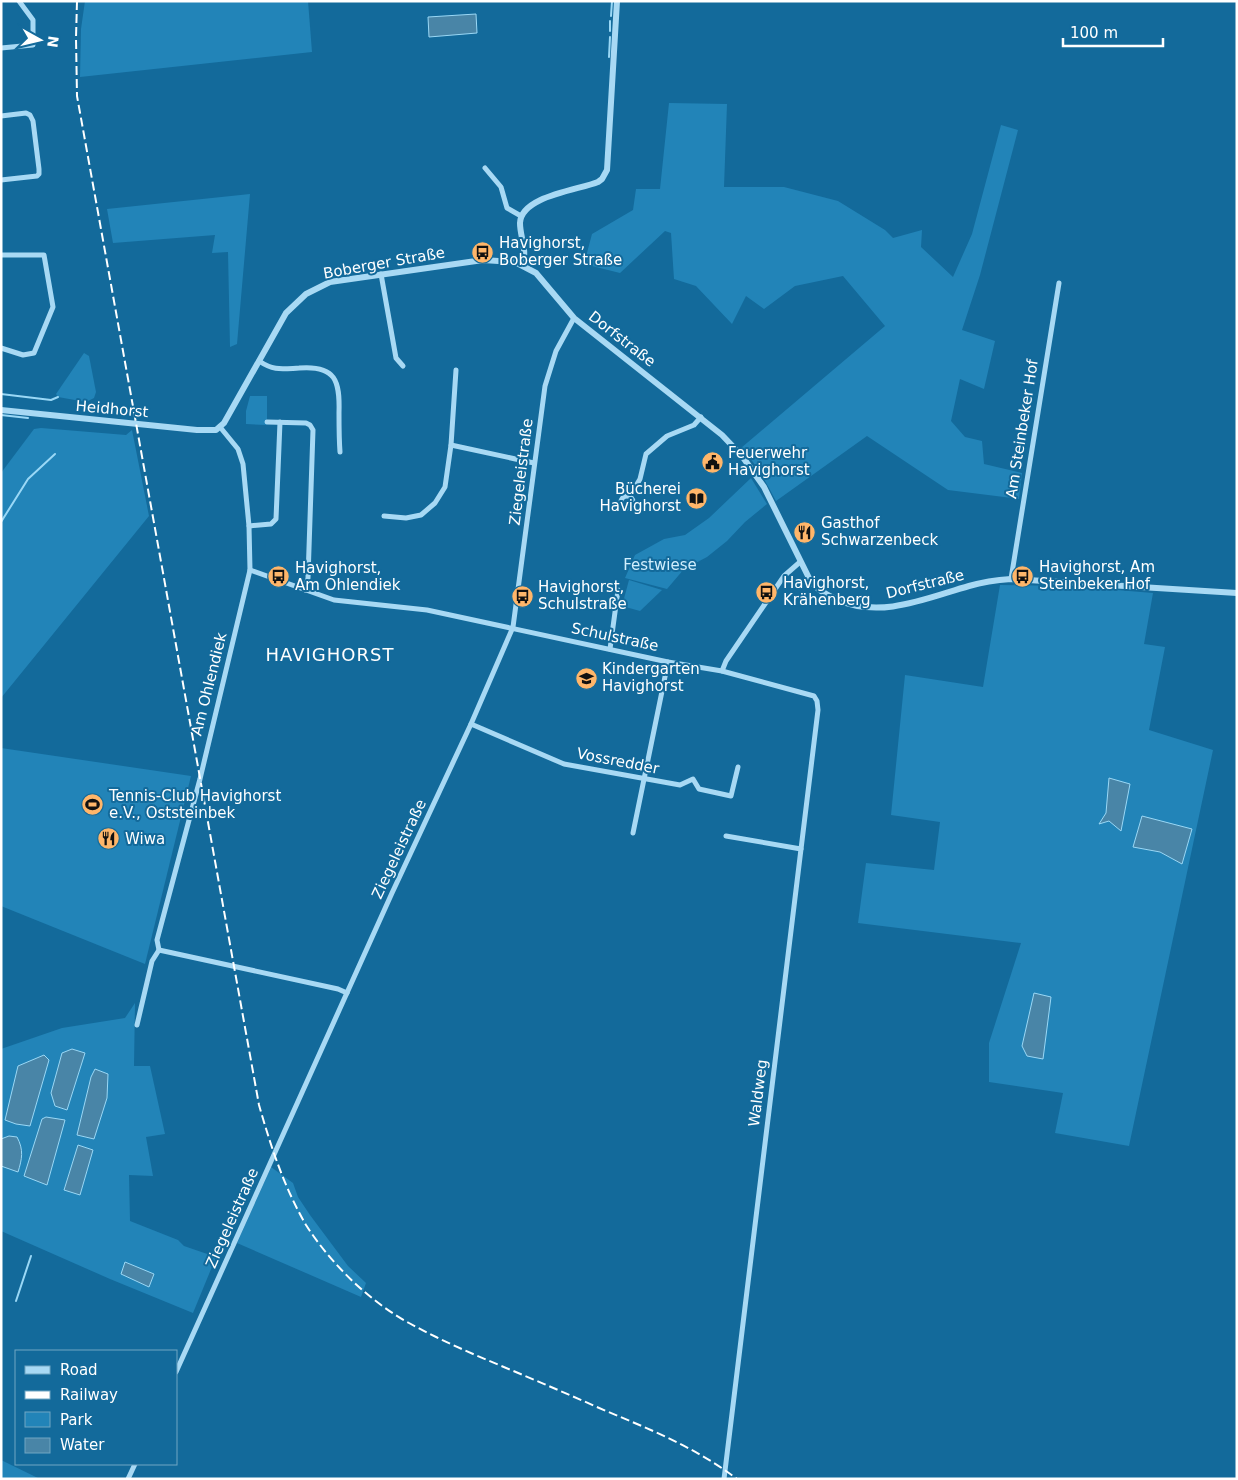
<svg xmlns="http://www.w3.org/2000/svg" width="1238" height="1480" font-family="'DejaVu Sans',sans-serif">
  <style>
    .green { fill: #2284b8; fill-rule: evenodd }
    .water { fill: #4985a7; stroke: #9ad8f6 }
    .lines { fill: none; stroke-linecap: round; stroke-linejoin: round }
    .stream { stroke: #9ad8f6; stroke-width: 2 }
    .minor { stroke: #a8d9f4; stroke-width: 5 }
    .tertiary { stroke: #a8d9f4; stroke-width: 6 }
    .rail { stroke: #fff; stroke-width: 2; stroke-dasharray: 9 4; stroke-linecap: butt }
    .labels { text-anchor: middle; stroke-width: 4; stroke-linejoin: round; paint-order: stroke }
    .poi-label { font-size: 15px; fill: #fff; stroke: #136a9b; text-anchor: start }
    .street-label { font-size: 15px; fill: #fff; stroke: #136a9b }
    .park-label { font-size: 15px; fill: #d0eefd; stroke: #136a9b }
    .quarter-label { font-size: 18px; letter-spacing: 1px; fill: #fff; stroke: #136a9b }
  </style>
  <rect width="100%" height="100%" fill="#136a9b"/>
  <!-- green -->
  <g class="green">
    <path d="M85,1H308L312,52L80,77L81,29Z"/>
    <path d="M669,103L727,104L724,187H784L838,201L885,230L893,238L922,230L921,247L953,277L972,234L1001,125L1018,130L980,275L962,330L995,341L984,389L960,379L951,421L965,437L982,441L984,464L1022,473L1019,499L948,490L867,436L776,501C766,482 756,463 741,448L885,326L843,276L795,286L764,309L746,296L732,324L696,286L674,279L671,233L665,231L620,273L584,264L592,234L633,210L636,189H660Z"/>
    <path d="M250,194L237,344L230,347L228,252L212,253L215,235L113,243L107,209Z"/>
    <path d="M84,353L89,356L96,392L94,398L86,402L58,397L56,394Z"/>
    <path d="M250,396H267V425L246,424V411Z"/>
    <path d="M41,428L126,435L132,430L149,516L1,698V473L34,429Z"/>
    <path d="M751,478L767,504L745,522L727,541L707,557L684,569L667,589L625,578L635,555L664,539L685,535L709,518Z"/>
    <path d="M629,580L662,590L640,611L622,606Z"/>
    <path d="M1000,585L1068,586L1153,593L1144,644L1165,647L1149,730L1213,750L1129,1146L1055,1133L1063,1093L989,1082V1043L1021,943L858,923L866,863L934,870L940,822L891,815L905,675L983,687ZM1192,829L1182,864L1160,852L1134,847Z"/>
    <path d="M1,748L191,776L145,964L1,906Z"/>
    <path d="M135,1003L134,1066H150L165,1134L146,1137L153,1176L129,1175L130,1221L178,1240L184,1246L216,1257L193,1313L110,1279L1,1231V1166L18,1171L9,1136L1,1139V1049L62,1028L125,1018ZM72,1049L85,1053L66,1110L55,1106ZM95,1070L108,1074L94,1139L77,1135ZM78,1146L92,1151L80,1195L64,1189Z"/>
    <path d="M271,1167L293,1183L298,1197L310,1215L348,1266L366,1283L361,1297L237,1243Z"/>
    <path d="M1,1460L40,1479H1Z"/>
  </g>
  <!-- water -->
  <g class="water">
    <path d="M476,14L477,33L429,37L428,17Z"/>
    <path d="M1109,778L1130,784L1121,831L1109,821L1099,824L1106,813Z"/>
    <path d="M1142,816L1192,829L1182,864L1160,852L1133,847Z"/>
    <path d="M1034,993L1051,997L1043,1059L1027,1056L1022,1046Z"/>
    <path d="M72,1049L85,1053L67,1110L55,1106L51,1093L62,1053Z"/>
    <path d="M44,1055L49,1060L30,1126L16,1124L5,1120L18,1066Z"/>
    <path d="M95,1069L108,1074L107,1098L94,1139L77,1135L91,1077Z"/>
    <path d="M46,1117L65,1120L47,1185L24,1176L42,1119Z"/>
    <path d="M9,1136L17,1137C24,1150 22,1159 18,1172L1,1166V1139Z"/>
    <path d="M78,1145L93,1150L80,1195L64,1190Z"/>
    <path d="M125,1262L154,1274L149,1287L121,1274Z"/>
  </g>
  <g class="lines">
    <!-- stream -->
    <g class="stream">
      <path d="M611,16L612,1"/>
      <path d="M610,31V21"/>
      <path d="M609,57L610,37"/>
      <path d="M1,394L51,400L58,397"/>
      <path d="M1,415L28,418"/>
      <path d="M1,522L28,479L55,454"/>
      <path d="M16,1301L31,1256"/>
    </g>
    <!-- minor -->
    <g class="minor">
      <path d="M1,48L33,45V20L19,1"/>
      <path d="M1,116L26,113L30,115L33,121L39,169V174L37,176L1,180"/>
      <path d="M485,168L501,187L507,208L521,216"/>
      <path d="M1,255H44L53,307L34,353L23,355L1,348"/>
      <path d="M381,274L396,358L403,366"/>
      <path d="M259,361C274,371 281,369 299,368C336,365 340,381 339,413C339,426 339,439 340,452"/>
      <path d="M267,422L306,423L310,425L313,430L308,578L305,590"/>
      <path d="M451,445L534,463"/>
      <circle cx="627" cy="502" r="6"/>
      <path d="M630,496L640,479L646,454L667,436L694,425L701,417"/>
      <path d="M384,516L406,518L421,515L435,503L445,487L451,445L456,370"/>
      <path d="M249,526L271,524L276,519L280,422"/>
      <path d="M250,570L334,600L427,610L668,662L722,671L814,696L817,701L818,710L724,1479"/>
      <path d="M1011,579L1059,283"/>
      <path d="M610,649L618,590"/>
      <path d="M722,671L726,661L784,576L800,562"/>
      <path d="M471,724L564,764L680,785L693,779L699,789L731,796L738,767"/>
      <path d="M633,833L668,662"/>
      <path d="M726,836L801,849"/>
      <path d="M159,950L338,989L347,993"/>
      <path d="M137,1025L152,961L159,950L157,940L200,779L250,570L249,526L243,464L238,449L220,427"/>
      <path d="M176,1372L392,893L471,724L513,627L545,386L556,351L574,318"/>
      <path d="M128,1479L135,1464"/>
    </g>
    <!-- tertiary -->
    <g class="tertiary">
      <path d="M522,265C528,250 520,238 520,223C521,196 578,190 598,182L602,179L607,170L617,1"/>
      <path d="M1,410L197,430H216L224,423L286,313L306,294L330,282L483,260L515,262L536,273L574,318L722,435L742,456L764,487L810,580C817,590 827,595 838,600C881,619 927,598 969,586C983,582 997,580 1011,579L1237,593"/>
    </g>
    <!-- rail -->
    <path class="rail" d="M77,1L76,38L77,96L259,1105C271,1147 284,1187 306,1225C331,1264 369,1301 409,1323C438,1339 468,1352 499,1365C535,1380 570,1395 606,1411C652,1430 698,1449 737,1479"/>
  </g>
  <!-- icons -->
  <defs>
    <symbol id="bus-disc" viewBox="-11 -11 22 22"><circle r="9.5" fill="#ffb66a" stroke="#136a9b"/><path d="M-5-6H5V4H4V6H2V4H-2V6H-4V4H-5ZM-3.5-4V0h7V-4ZM-3.5 1.2v1.5H-2V1.2ZM2 1.2v1.5H3.5V1.2Z" fill="#111"/></symbol>
    <symbol id="civic-disc" viewBox="-11 -11 22 22"><circle r="9.5" fill="#ffb66a" stroke="#136a9b"/><path d="M-.6-6.5H3V-4.5H.6V-3L4-1V1h2V6H-6V1h2V-1L-.6-3ZM-1.2 2.5V6h2.4V2.5Z" fill="#111"/></symbol>
    <symbol id="library-disc" viewBox="-11 -11 22 22"><circle r="9.5" fill="#ffb66a" stroke="#136a9b"/><path d="M-6-4Q-3-5.5-.7-3.5V5Q-3 3-6 4ZM6-4Q3-5.5 .7-3.5V5Q3 3 6 4Z" fill="#111"/></symbol>
    <symbol id="restaurant-disc" viewBox="-11 -11 22 22"><circle r="9.5" fill="#ffb66a" stroke="#136a9b"/><path d="M-5-6h1v4h1v-4h1v4h1v-4h1v5L-1.5 .5V6h-2V.5L-5-1ZM5-6V6H3V1.5H1.5Q1.5-4 5-6Z" fill="#111"/></symbol>
    <symbol id="school-disc" viewBox="-11 -11 22 22"><circle r="9.5" fill="#ffb66a" stroke="#136a9b"/><path d="M0-5L7-2L0 1L-7-2ZM-4 1L0 2.5L4 1V4Q0 6-4 4Z" fill="#111"/></symbol>
    <symbol id="stadium-disc" viewBox="-11 -11 22 22"><circle r="9.5" fill="#ffb66a" stroke="#136a9b"/><path d="M0-5a6.5 5 0 1 0 0 10a6.5 5 0 1 0 0-10ZM-3.5-1.8h7v3.6h-7Z" fill="#111"/></symbol>
  </defs>
  <g fill-rule="evenodd">
    <use href="#bus-disc" x="470" y="240" width="25" height="25"/>
    <use href="#civic-disc" x="700" y="450" width="25" height="25"/>
    <use href="#library-disc" x="684" y="486" width="25" height="25"/>
    <use href="#restaurant-disc" x="792" y="520" width="25" height="25"/>
    <use href="#bus-disc" x="1010" y="564" width="25" height="25"/>
    <use href="#bus-disc" x="266" y="564" width="25" height="25"/>
    <use href="#bus-disc" x="754" y="580" width="25" height="25"/>
    <use href="#bus-disc" x="510" y="584" width="25" height="25"/>
    <use href="#school-disc" x="574" y="666" width="25" height="25"/>
    <use href="#stadium-disc" x="80" y="792" width="25" height="25"/>
    <use href="#restaurant-disc" x="96" y="826" width="25" height="25"/>
  </g>
  <g class="labels">
    <!-- poi labels -->
    <g class="poi-label">
      <text x="499" y="248">Havighorst,<tspan x="499" dy="17">Boberger Straße</tspan></text>
      <text x="728" y="458">Feuerwehr<tspan x="728" dy="17">Havighorst</tspan></text>
      <text x="681" y="494" text-anchor="end">Bücherei<tspan x="681" dy="17">Havighorst</tspan></text>
      <text x="821" y="528">Gasthof<tspan x="821" dy="17">Schwarzenbeck</tspan></text>
      <text x="1039" y="572">Havighorst, Am<tspan x="1039" dy="17">Steinbeker Hof</tspan></text>
      <text x="295" y="573">Havighorst,<tspan x="295" dy="17">Am Ohlendiek</tspan></text>
      <text x="783" y="588">Havighorst,<tspan x="783" dy="17">Krähenberg</tspan></text>
      <text x="538" y="592">Havighorst,<tspan x="538" dy="17">Schulstraße</tspan></text>
      <text x="602" y="674">Kindergarten<tspan x="602" dy="17">Havighorst</tspan></text>
      <text x="109" y="801">Tennis-Club Havighorst<tspan x="109" dy="17">e.V., Oststeinbek</tspan></text>
      <text x="125" y="844">Wiwa</text>
    </g>
    <!-- street labels -->
    <g class="street-label">
      <text transform="translate(384 263) rotate(-10)" y="5">Boberger Straße</text>
      <text transform="translate(622 339) rotate(38)" y="5">Dorfstraße</text>
      <text transform="translate(112 409) rotate(5)" y="5">Heidhorst</text>
      <text transform="translate(1022 429) rotate(-81)" y="5">Am Steinbeker Hof</text>
      <text transform="translate(521 472) rotate(-83)" y="5">Ziegeleistraße</text>
      <text transform="translate(925 584) rotate(-14)" y="5">Dorfstraße</text>
      <text transform="translate(615 637) rotate(12)" y="5">Schulstraße</text>
      <text transform="translate(209 684) rotate(-76)" y="5">Am Ohlendiek</text>
      <text transform="translate(618 761) rotate(11)" y="5">Vossredder</text>
      <text transform="translate(399 849) rotate(-65)" y="5">Ziegeleistraße</text>
      <text transform="translate(758 1093) rotate(-83)" y="5">Waldweg</text>
      <text transform="translate(232 1218) rotate(-66)" y="5">Ziegeleistraße</text>
    </g>
    <!-- park labels -->
    <g class="park-label">
      <text x="660" y="570">Festwiese</text>
    </g>
    <!-- quarter labels -->
    <g class="quarter-label">
      <text x="330" y="661">HAVIGHORST</text>
    </g>
  </g>
  <!-- border -->
  <rect width="1238" height="1480" fill="none" stroke="#ffffff" stroke-width="5"/>
  <!-- legend -->
  <rect x="15" y="1350" width="162" height="115" fill="#136a9b" stroke="#71a6c3"/>
  <rect x="25" y="1366" width="25" height="8" fill="#a8d9f4" stroke="#71a6c3"/>
  <text x="60" y="1375" font-size="15" fill="#ffffff">Road</text>
  <rect x="25" y="1391" width="25" height="8" fill="#ffffff" stroke="#71a6c3"/>
  <text x="60" y="1400" font-size="15" fill="#ffffff">Railway</text>
  <rect x="25" y="1412" width="25" height="15" fill="#2284b8" stroke="#71a6c3"/>
  <text x="60" y="1425" font-size="15" fill="#ffffff">Park</text>
  <rect x="25" y="1438" width="25" height="15" fill="#4985a7" stroke="#71a6c3"/>
  <text x="60" y="1450" font-size="15" fill="#ffffff">Water</text>
  <!-- north arrow -->
  <g transform="translate(40 40) rotate(98)" stroke="#136a9b" stroke-width="4" paint-order="stroke">
  <path d="M0-4L9 19L0 12L-9 19Z" fill="#ffffff"/>
  <text y="-8" font-size="14" font-weight="bold" text-anchor="middle" fill="#ffffff">N</text>
  </g>
  <!-- scale -->
  <path d="M1063 38v8h100v-8" fill="none" stroke="#ffffff" stroke-width="2.5"/>
  <text x="1070" y="38" font-size="15" fill="#ffffff" stroke="#136a9b" stroke-width="4" paint-order="stroke">100 m</text>
</svg>
